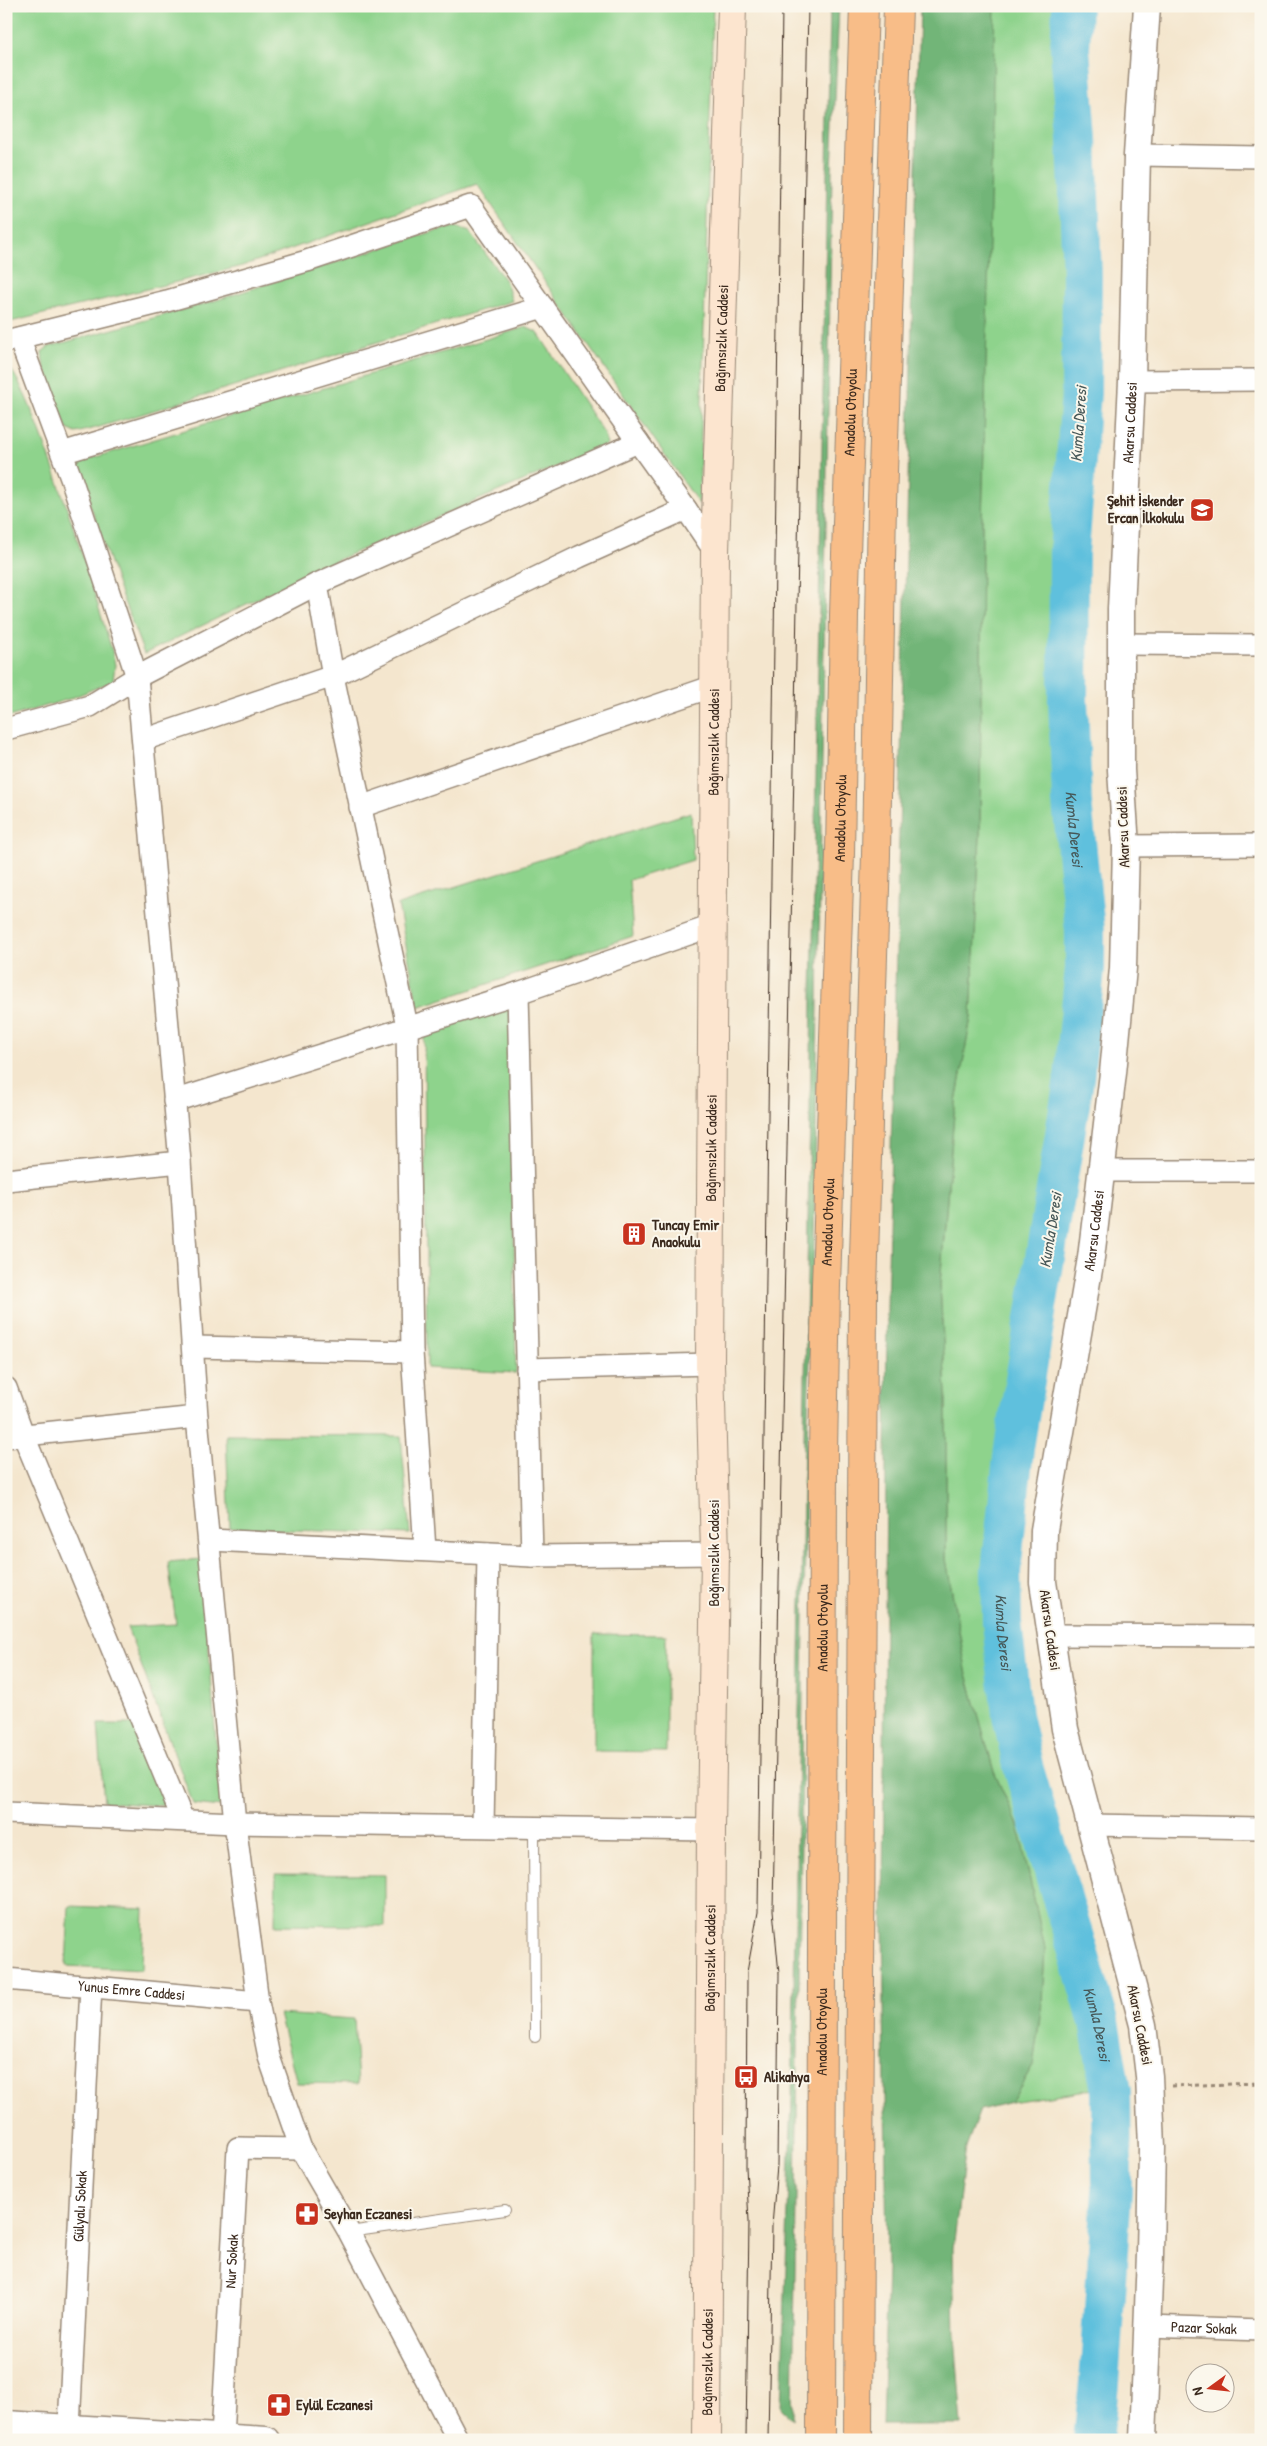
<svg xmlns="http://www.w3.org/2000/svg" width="1267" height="2446" font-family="'Patrick Hand',sans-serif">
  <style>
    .green { fill: #8ed38c; stroke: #647e55 }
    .forest { fill: #72b578; stroke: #56704b }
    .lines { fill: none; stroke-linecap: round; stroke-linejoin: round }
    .river { stroke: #5fc0dd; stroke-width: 40 }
    .service-casing { stroke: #988876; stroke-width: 12 }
    .minor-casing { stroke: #988876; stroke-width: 24 }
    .tertiary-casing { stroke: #988876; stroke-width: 29 }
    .secondary-casing { stroke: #988876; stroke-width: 30 }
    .motorway-casing { stroke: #988876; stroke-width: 30 }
    .path { stroke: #988876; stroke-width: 3; stroke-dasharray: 4 4; stroke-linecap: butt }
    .service { stroke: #fff; stroke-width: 10 }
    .minor { stroke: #fff; stroke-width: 21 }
    .tertiary { stroke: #fff; stroke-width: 26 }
    .secondary { stroke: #fce5cf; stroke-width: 28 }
    .motorway { stroke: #f8bd88; stroke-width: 28 }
    .tram { stroke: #3b2a1e; stroke-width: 1 }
    .labels { text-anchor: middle; stroke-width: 4; stroke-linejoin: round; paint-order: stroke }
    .street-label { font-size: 15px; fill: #3b2a1e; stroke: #fbf7ec }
    .poi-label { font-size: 15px; font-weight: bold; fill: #3b2a1e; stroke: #fbf7ec; text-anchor: start }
    .water-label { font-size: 16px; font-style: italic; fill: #465757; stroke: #fbf7ec }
  </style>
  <rect width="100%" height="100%" fill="#fbf7ec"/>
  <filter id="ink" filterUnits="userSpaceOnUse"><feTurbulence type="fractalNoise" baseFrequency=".02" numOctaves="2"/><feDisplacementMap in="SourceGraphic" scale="10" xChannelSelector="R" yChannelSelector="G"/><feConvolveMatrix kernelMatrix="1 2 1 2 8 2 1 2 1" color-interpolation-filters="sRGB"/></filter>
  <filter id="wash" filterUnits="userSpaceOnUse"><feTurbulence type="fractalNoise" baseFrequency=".0096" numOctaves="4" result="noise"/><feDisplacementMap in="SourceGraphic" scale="20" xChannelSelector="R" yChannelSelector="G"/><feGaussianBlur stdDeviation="1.12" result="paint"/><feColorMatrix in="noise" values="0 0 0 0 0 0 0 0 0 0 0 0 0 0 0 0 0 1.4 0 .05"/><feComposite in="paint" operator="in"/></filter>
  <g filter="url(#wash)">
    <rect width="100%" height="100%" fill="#f4e6ce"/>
    <!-- green -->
    <g class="green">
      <path d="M6,6H713L699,504L477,184L239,267L6,323Z"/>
      <path d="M994,6H1062L1055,57L1058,82L1067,280L1058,519V678L1064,840L1074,931V984L989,1553L988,1625L1005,1748L1089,2038L1093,2089L1011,2102L1033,2065L1042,2002L1045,1949L1018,1825L994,1772L966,1670L946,1559V1394L940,1285L954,1114L971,1017L980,835L982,526Z"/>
      <path d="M456,227L470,232L506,282L512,301L96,428L76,433L67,429L43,362L42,352L48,347L204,304L435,231Z"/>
      <path d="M526,327L538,333L605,435L607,445L337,560L144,654L118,586L76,463Z"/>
      <path d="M6,365C30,376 99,610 112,650L115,665L113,681L69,699L6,718Z"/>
      <path d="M691,812L693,860L629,880L633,936L418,1007L398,905Z"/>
      <path d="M511,1006L516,1373L427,1368L424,1032Z"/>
      <path d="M226,1435L401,1436L410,1534L230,1528Z"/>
      <path d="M202,1559L221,1807L193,1804L127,1627L176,1624L168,1562Z"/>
      <path d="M594,1634L666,1635V1752L594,1751Z"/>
      <path d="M98,1724H135L167,1806L104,1802Z"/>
      <path d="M276,1874L385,1875V1926L275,1925Z"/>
      <path d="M69,1906L144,1909L142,1970L66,1966Z"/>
      <path d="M279,2014L354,2019L358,2084L297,2083Z"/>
    </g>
    <!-- forest -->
    <g class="forest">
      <path d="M830,6H839L832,172L814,1244L806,1473L793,2419L781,2408L792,2097Z"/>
      <path d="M920,6H995L982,526L980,835L971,1017L954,1114L940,1285L946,1394V1559L966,1670L994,1772L1018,1825L1045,1949L1042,2002L1033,2065L1011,2102L980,2110L966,2147L953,2248L955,2335L962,2425H882L887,2269L883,1916L887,1307Z"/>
    </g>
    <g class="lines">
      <!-- river -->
      <path class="river" id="s1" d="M1072,6L1070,49L1077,138L1082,277L1081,393L1069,553L1068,700L1072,802L1085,931V968L1074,1079L1014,1448L1001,1571L1002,1622L1012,1715L1024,1770L1099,2022L1111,2091L1112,2191L1099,2384L1093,2440"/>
    </g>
  </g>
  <g filter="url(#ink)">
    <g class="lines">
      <defs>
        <g id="service">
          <path d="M534,1827L535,2037"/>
          <path d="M349,2232L505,2210"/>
        </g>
        <g id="minor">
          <path d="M1137,155L1261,157"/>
          <path d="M19,338L71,478L137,677L180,1162L197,1417L235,1823L258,2002L269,2057L301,2149L349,2232L458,2440"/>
          <path d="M6,341L167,301L307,261L471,206L638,442"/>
          <path d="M1132,381L1261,380"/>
          <path d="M62,453L543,307"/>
          <path d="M317,584L333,676L407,1026L412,1352L425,1550"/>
          <path d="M1120,644L1261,645"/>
          <path d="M6,729L90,706L137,677L317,584L638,442L686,509"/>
          <path d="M143,740L333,676L579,557L686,509L715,552"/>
          <path d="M360,807L714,686"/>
          <path d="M1126,846L1261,845"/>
          <path d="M518,993L532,1556"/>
          <path d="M174,1101L518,993L712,926"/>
          <path d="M1100,1171H1261"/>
          <path d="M6,1180L180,1162"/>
          <path d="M194,1347L412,1352"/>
          <path d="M527,1369L710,1364"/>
          <path d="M6,1388L23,1434L183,1820"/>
          <path d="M6,1437L197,1417"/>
          <path d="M210,1540L532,1556L715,1554"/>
          <path d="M1050,1635L1261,1636"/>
          <path d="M6,1813L235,1823L711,1830"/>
          <path d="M1090,1825L1261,1828"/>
          <path d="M483,1826L488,1554"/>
          <path id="s2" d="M6,1979L258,2002"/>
          <path id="s3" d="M1148,2326L1261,2330"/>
          <path id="s4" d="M69,2427L91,1986"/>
          <path id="s5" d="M222,2437L238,2148L301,2149"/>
        </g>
        <g id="tertiary">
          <path d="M6,2424L266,2440"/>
          <path id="s6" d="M1143,2440L1150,2254L1152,2147L1149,2076L1143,2025L1065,1729L1043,1582L1044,1530L1091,1258L1113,1073L1123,968L1126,846L1121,770V609L1132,381L1137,155L1147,6"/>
        </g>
        <g id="secondary">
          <path id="s7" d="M707,2440L711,1830L715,1554L710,1364L715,552L732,6"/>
        </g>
        <g id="motorway">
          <path id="s8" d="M821,2440L823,1453L826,1285L840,853L844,615L864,6"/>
          <path d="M858,2440L863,1291L876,855L882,503L898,6"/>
        </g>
      </defs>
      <!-- service casing -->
      <use href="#service" class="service-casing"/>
      <!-- minor casing -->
      <use href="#minor" class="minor-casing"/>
      <!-- tertiary casing -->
      <use href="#tertiary" class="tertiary-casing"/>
      <!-- secondary casing -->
      <use href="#secondary" class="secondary-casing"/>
      <!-- motorway casing -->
      <use href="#motorway" class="motorway-casing"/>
      <!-- path -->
      <path class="path" d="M1171,2086L1261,2083"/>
      <!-- service -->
      <use href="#service" class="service"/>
      <!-- minor -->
      <use href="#minor" class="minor"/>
      <!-- tertiary -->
      <use href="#tertiary" class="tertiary"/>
      <!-- secondary -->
      <use href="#secondary" class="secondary"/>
      <!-- motorway -->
      <use href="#motorway" class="motorway"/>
      <!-- tram -->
      <g class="tram">
        <path d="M746,2440L749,2221L746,2167L747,1972L758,1912L782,6"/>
        <path d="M768,2440L772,2226L777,2166L778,2077L779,1974L773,1910L808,6"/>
      </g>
    </g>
  </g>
  <!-- icons -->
  <defs>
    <symbol id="school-square" viewBox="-11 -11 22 22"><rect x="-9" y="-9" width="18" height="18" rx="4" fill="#c8321e" stroke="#fbf7ec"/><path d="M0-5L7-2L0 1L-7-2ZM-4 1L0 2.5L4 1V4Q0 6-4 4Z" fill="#fff"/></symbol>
    <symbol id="building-square" viewBox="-11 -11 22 22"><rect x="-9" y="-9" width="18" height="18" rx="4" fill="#c8321e" stroke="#fbf7ec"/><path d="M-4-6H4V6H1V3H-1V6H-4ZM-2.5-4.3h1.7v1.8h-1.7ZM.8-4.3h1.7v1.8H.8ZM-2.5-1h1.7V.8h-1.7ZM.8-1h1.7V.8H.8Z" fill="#fff"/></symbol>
    <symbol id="bus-square" viewBox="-11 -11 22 22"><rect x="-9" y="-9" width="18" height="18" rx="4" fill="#c8321e" stroke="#fbf7ec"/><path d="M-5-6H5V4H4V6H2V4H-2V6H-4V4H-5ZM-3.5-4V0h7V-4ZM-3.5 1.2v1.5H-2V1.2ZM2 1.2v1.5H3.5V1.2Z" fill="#fff"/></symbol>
    <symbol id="pharmacy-square" viewBox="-11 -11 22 22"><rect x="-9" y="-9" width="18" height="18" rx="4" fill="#c8321e" stroke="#fbf7ec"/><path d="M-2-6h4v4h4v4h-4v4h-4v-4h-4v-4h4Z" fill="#fff"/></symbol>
  </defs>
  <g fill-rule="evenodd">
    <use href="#school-square" x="1188" y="496" width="28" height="28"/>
    <use href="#building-square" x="620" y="1220" width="28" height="28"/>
    <use href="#bus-square" x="732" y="2063" width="28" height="28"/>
    <use href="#pharmacy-square" x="293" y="2200" width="28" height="28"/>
    <use href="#pharmacy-square" x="265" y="2391" width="28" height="28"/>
  </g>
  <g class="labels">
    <!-- street labels -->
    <g class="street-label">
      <text dy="5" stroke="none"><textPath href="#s7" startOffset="2102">Bağımsızlık Caddesi</textPath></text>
      <text dy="5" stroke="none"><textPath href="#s8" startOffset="2028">Anadolu Otoyolu</textPath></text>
      <text dy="5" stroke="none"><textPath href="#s6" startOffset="2036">Akarsu Caddesi</textPath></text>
      <text dy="5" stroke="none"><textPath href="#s7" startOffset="1698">Bağımsızlık Caddesi</textPath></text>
      <text dy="5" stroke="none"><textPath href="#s8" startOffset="1622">Anadolu Otoyolu</textPath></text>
      <text transform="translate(1123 827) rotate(-92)" y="5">Akarsu Caddesi</text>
      <text dy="5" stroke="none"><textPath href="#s7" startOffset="1292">Bağımsızlık Caddesi</textPath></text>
      <text dy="5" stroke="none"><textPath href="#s8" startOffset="1218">Anadolu Otoyolu</textPath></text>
      <text dy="5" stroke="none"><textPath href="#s6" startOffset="1226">Akarsu Caddesi</textPath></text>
      <text transform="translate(714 1553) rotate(-90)" y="5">Bağımsızlık Caddesi</text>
      <text dy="5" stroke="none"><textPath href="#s8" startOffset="812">Anadolu Otoyolu</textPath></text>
      <text transform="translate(1050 1630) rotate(82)" y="5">Akarsu Caddesi</text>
      <text dy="5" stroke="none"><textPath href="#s7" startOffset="482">Bağımsızlık Caddesi</textPath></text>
      <text dy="5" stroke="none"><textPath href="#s2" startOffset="126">Yunus Emre Caddesi</textPath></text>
      <text transform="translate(1140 2025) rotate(79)" y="5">Akarsu Caddesi</text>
      <text dy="5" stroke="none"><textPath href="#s8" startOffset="408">Anadolu Otoyolu</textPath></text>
      <text dy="5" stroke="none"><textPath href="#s4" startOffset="221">Gülyalı Sokak</textPath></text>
      <text dy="5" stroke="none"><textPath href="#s5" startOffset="176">Nur Sokak</textPath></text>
      <text dy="5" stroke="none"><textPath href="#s3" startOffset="56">Pazar Sokak</textPath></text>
      <text dy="5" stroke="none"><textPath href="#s7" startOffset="78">Bağımsızlık Caddesi</textPath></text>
    </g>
    <!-- poi labels -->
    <g class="poi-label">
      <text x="1184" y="506" text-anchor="end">Şehit İskender<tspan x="1184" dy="17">Ercan İlkokulu</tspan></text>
      <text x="652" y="1230">Tuncay Emir<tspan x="652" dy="17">Anaokulu</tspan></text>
      <text x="764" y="2082">Alikahya</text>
      <text x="324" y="2219">Seyhan Eczanesi</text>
      <text x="296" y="2410">Eylül Eczanesi</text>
    </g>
    <!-- water labels -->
    <g class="water-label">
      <text transform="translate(1078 424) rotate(-86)" y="6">Kumla Deresi</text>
      <text dy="6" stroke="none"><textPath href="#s1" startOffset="824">Kumla Deresi</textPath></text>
      <text transform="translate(1050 1230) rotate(-81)" y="6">Kumla Deresi</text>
      <text dy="6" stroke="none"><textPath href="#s1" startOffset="1634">Kumla Deresi</textPath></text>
      <text dy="6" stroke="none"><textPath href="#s1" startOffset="2038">Kumla Deresi</textPath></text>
    </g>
  </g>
  <!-- margin -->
  <rect width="1267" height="2446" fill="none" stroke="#fbf7ec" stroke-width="25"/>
  <!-- north arrow -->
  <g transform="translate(1210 2388) rotate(255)"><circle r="24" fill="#fbf7ec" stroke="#aea59a"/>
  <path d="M0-4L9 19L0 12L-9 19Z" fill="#c8321e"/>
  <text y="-8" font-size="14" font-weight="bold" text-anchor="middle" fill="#3b2a1e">N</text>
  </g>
</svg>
